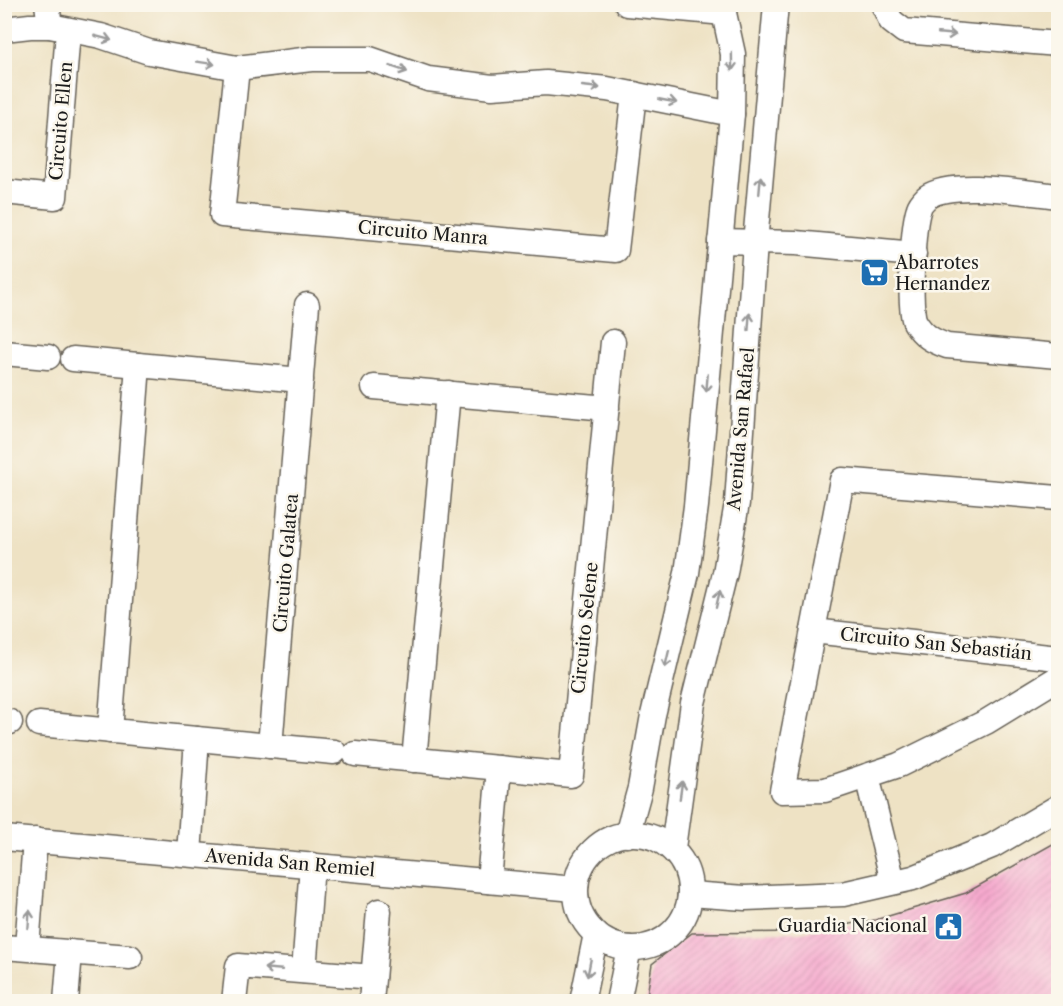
<svg xmlns="http://www.w3.org/2000/svg" width="1063" height="1006" font-family="'Libre Caslon Text',serif">
  <style>
    .building { fill: url(#building-hatch) }
    .lines { fill: none; stroke-linecap: round; stroke-linejoin: round }
    .minor-casing { stroke: #666157; stroke-width: 27 }
    .minor { stroke: #fff; stroke-width: 24 }
    .oneway { stroke: #999 }
    .labels { text-anchor: middle; stroke-width: 5; stroke-linejoin: round; paint-order: stroke }
    .street-label { font-size: 18px; fill: #1c1c1c; stroke: #fbf7ec }
    .poi-label { font-size: 18px; fill: #1c1c1c; stroke: #fbf7ec; text-anchor: start }
  </style>
  <defs>
    <pattern id="building-hatch" width="6" height="6" patternUnits="userSpaceOnUse" patternTransform="scale(1.5)"><rect width="6" height="6" fill="#f6a9ce"/><path d="M-1 1l2-2M0 6l6-6M5 7l2-2" fill="none" stroke="#d291b0"/></pattern>
  </defs>
  <rect width="100%" height="100%" fill="#fbf7ec"/>
  <filter id="ink" filterUnits="userSpaceOnUse"><feTurbulence type="fractalNoise" baseFrequency=".0167" numOctaves="2"/><feDisplacementMap in="SourceGraphic" scale="12" xChannelSelector="R" yChannelSelector="G"/><feConvolveMatrix kernelMatrix="1 2 1 2 8 2 1 2 1" color-interpolation-filters="sRGB"/></filter>
  <filter id="wash" filterUnits="userSpaceOnUse"><feTurbulence type="fractalNoise" baseFrequency=".008" numOctaves="4" result="noise"/><feDisplacementMap in="SourceGraphic" scale="24" xChannelSelector="R" yChannelSelector="G"/><feGaussianBlur stdDeviation="1.35" result="paint"/><feColorMatrix in="noise" values="0 0 0 0 0 0 0 0 0 0 0 0 0 0 0 0 0 1.4 0 .05"/><feComposite in="paint" operator="in"/></filter>
  <g filter="url(#wash)">
    <rect width="100%" height="100%" fill="#eee2c4"/>
    <g id="blocks">
      <!-- building -->
      <path class="building" d="M1058,841V1002H646L652,964L692,933L800,932L875,920L966,893Z"/>
    </g>
  </g>
  <g filter="url(#ink)">
    <use href="#blocks" fill-opacity="0" stroke="#666157" stroke-width="1.5"/>
    <g class="lines">
      <defs>
        <g id="minor">
          <path d="M47,4L50,26"/>
          <path d="M627,4L724,13"/>
          <path d="M883,4L891,21L904,31L1058,44"/>
          <path d="M4,29L30,26H50L101,36L149,52L237,68L311,59H370L428,79L492,87L546,83L607,89L732,114"/>
          <path d="M237,68L222,215L616,250L634,94"/>
          <path d="M4,192L55,197L68,31"/>
          <path d="M1058,196C1027,193 953,179 927,197C924,200 920,204 919,208C913,224 908,308 915,322C923,336 933,341 947,346L1058,356"/>
          <path d="M720,241L796,243L914,254"/>
          <path d="M4,353L48,357"/>
          <path d="M73,359L301,380"/>
          <path d="M374,387L607,408"/>
          <path d="M1058,498L842,480L782,791L825,790L899,765L986,722L1058,678"/>
          <path d="M813,631L1058,658"/>
          <path d="M4,721L10,722"/>
          <path d="M39,724L334,752"/>
          <path d="M110,731L138,365"/>
          <path d="M270,746L307,305"/>
          <path d="M355,754L571,775L613,342"/>
          <path d="M414,760L448,393"/>
          <path d="M867,776L893,882"/>
          <circle cx="633" cy="891" r="57"/>
          <path d="M627,835L640,788L653,715L687,573L696,506L732,114L733,54L722,4"/>
          <path d="M4,838L575,889"/>
          <path d="M673,848L693,703L725,573L737,503L755,243L776,4"/>
          <path d="M189,854L197,739"/>
          <path d="M489,881L499,768"/>
          <path d="M690,894L745,898L843,894L913,878L992,846L1058,807"/>
          <path d="M4,947L130,957"/>
          <path d="M27,948L35,840"/>
          <path d="M304,971L312,865"/>
          <path d="M66,1002L70,952"/>
          <path d="M234,1002L238,966L373,977"/>
          <path d="M371,1002L379,911"/>
          <path d="M582,1002L596,934"/>
          <path d="M618,1002L629,948"/>
        </g>
      </defs>
      <!-- minor casing -->
      <use href="#minor" class="minor-casing"/>
      <!-- minor -->
      <use href="#minor" class="minor"/>
    </g>
    <!-- one-way arrows -->
    <defs><path id="oneway-shaft" d="M-6 0H5M1.5-3L5.5 0L1.5 3" fill="none" stroke-width="1.6" stroke-linecap="round" stroke-linejoin="round" transform="scale(1.5)"/></defs>
    <g class="oneway">
      <use href="#oneway-shaft" transform="translate(947 34) rotate(5)"/>
      <use href="#oneway-shaft" transform="translate(103 38) rotate(15)"/>
      <use href="#oneway-shaft" transform="translate(732 62) rotate(89)"/>
      <use href="#oneway-shaft" transform="translate(206 63) rotate(9)"/>
      <use href="#oneway-shaft" transform="translate(399 69) rotate(19)"/>
      <use href="#oneway-shaft" transform="translate(591 87) rotate(6)"/>
      <use href="#oneway-shaft" transform="translate(668 101) rotate(11)"/>
      <use href="#oneway-shaft" transform="translate(760 185) rotate(-85)"/>
      <use href="#oneway-shaft" transform="translate(749 322) rotate(-86)"/>
      <use href="#oneway-shaft" transform="translate(707 383) rotate(95)"/>
      <use href="#oneway-shaft" transform="translate(718 599) rotate(-77)"/>
      <use href="#oneway-shaft" transform="translate(667 659) rotate(103)"/>
      <use href="#oneway-shaft" transform="translate(681 790) rotate(-82)"/>
      <use href="#oneway-shaft" transform="translate(29 919) rotate(-86)"/>
      <use href="#oneway-shaft" transform="translate(589 968) rotate(101)"/>
      <use href="#oneway-shaft" transform="translate(273 969) rotate(-175)"/>
    </g>
  </g>
  <!-- icons -->
  <defs>
    <symbol id="supermarket-square" viewBox="-11 -11 22 22"><rect x="-9" y="-9" width="18" height="18" rx="4" fill="#1f6fb2" stroke="#fbf7ec"/><path d="M-6-5.5h2.5l.6 2H6L4.5 2H-2.5L-4.4-4H-6ZM-1.5 3.2a1.3 1.3 0 1 0 .1 0ZM3 3.2a1.3 1.3 0 1 0 .1 0Z" fill="#fff"/></symbol>
    <symbol id="civic-square" viewBox="-11 -11 22 22"><rect x="-9" y="-9" width="18" height="18" rx="4" fill="#1f6fb2" stroke="#fbf7ec"/><path d="M-.6-6.5H3V-4.5H.6V-3L4-1V1h2V6H-6V1h2V-1L-.6-3ZM-1.2 2.5V6h2.4V2.5Z" fill="#fff"/></symbol>
  </defs>
  <g fill-rule="evenodd">
    <use href="#supermarket-square" x="858" y="256" width="33" height="33"/>
    <use href="#civic-square" x="932" y="910" width="33" height="33"/>
  </g>
  <g class="labels">
    <!-- street labels -->
    <g class="street-label">
      <text transform="translate(61 121) rotate(-85)" y="6">Circuito Ellen</text>
      <text transform="translate(423 233) rotate(5)" y="6">Circuito Manra</text>
      <text transform="translate(741 429) rotate(-85)" y="6">Avenida San Rafael</text>
      <text transform="translate(286 563) rotate(-85)" y="6">Circuito Galatea</text>
      <text transform="translate(585 628) rotate(-84)" y="6">Circuito Selene</text>
      <text transform="translate(936 644) rotate(6)" y="6">Circuito San Sebastián</text>
      <text transform="translate(290 863) rotate(5)" y="6">Avenida San Remiel</text>
    </g>
    <!-- poi labels -->
    <g class="poi-label">
      <text x="895" y="269">Abarrotes<tspan x="895" dy="21">Hernandez</tspan></text>
      <text x="927" y="932" text-anchor="end">Guardia Nacional</text>
    </g>
  </g>
  <!-- margin -->
  <rect width="1063" height="1006" fill="none" stroke="#fbf7ec" stroke-width="24"/>
</svg>
